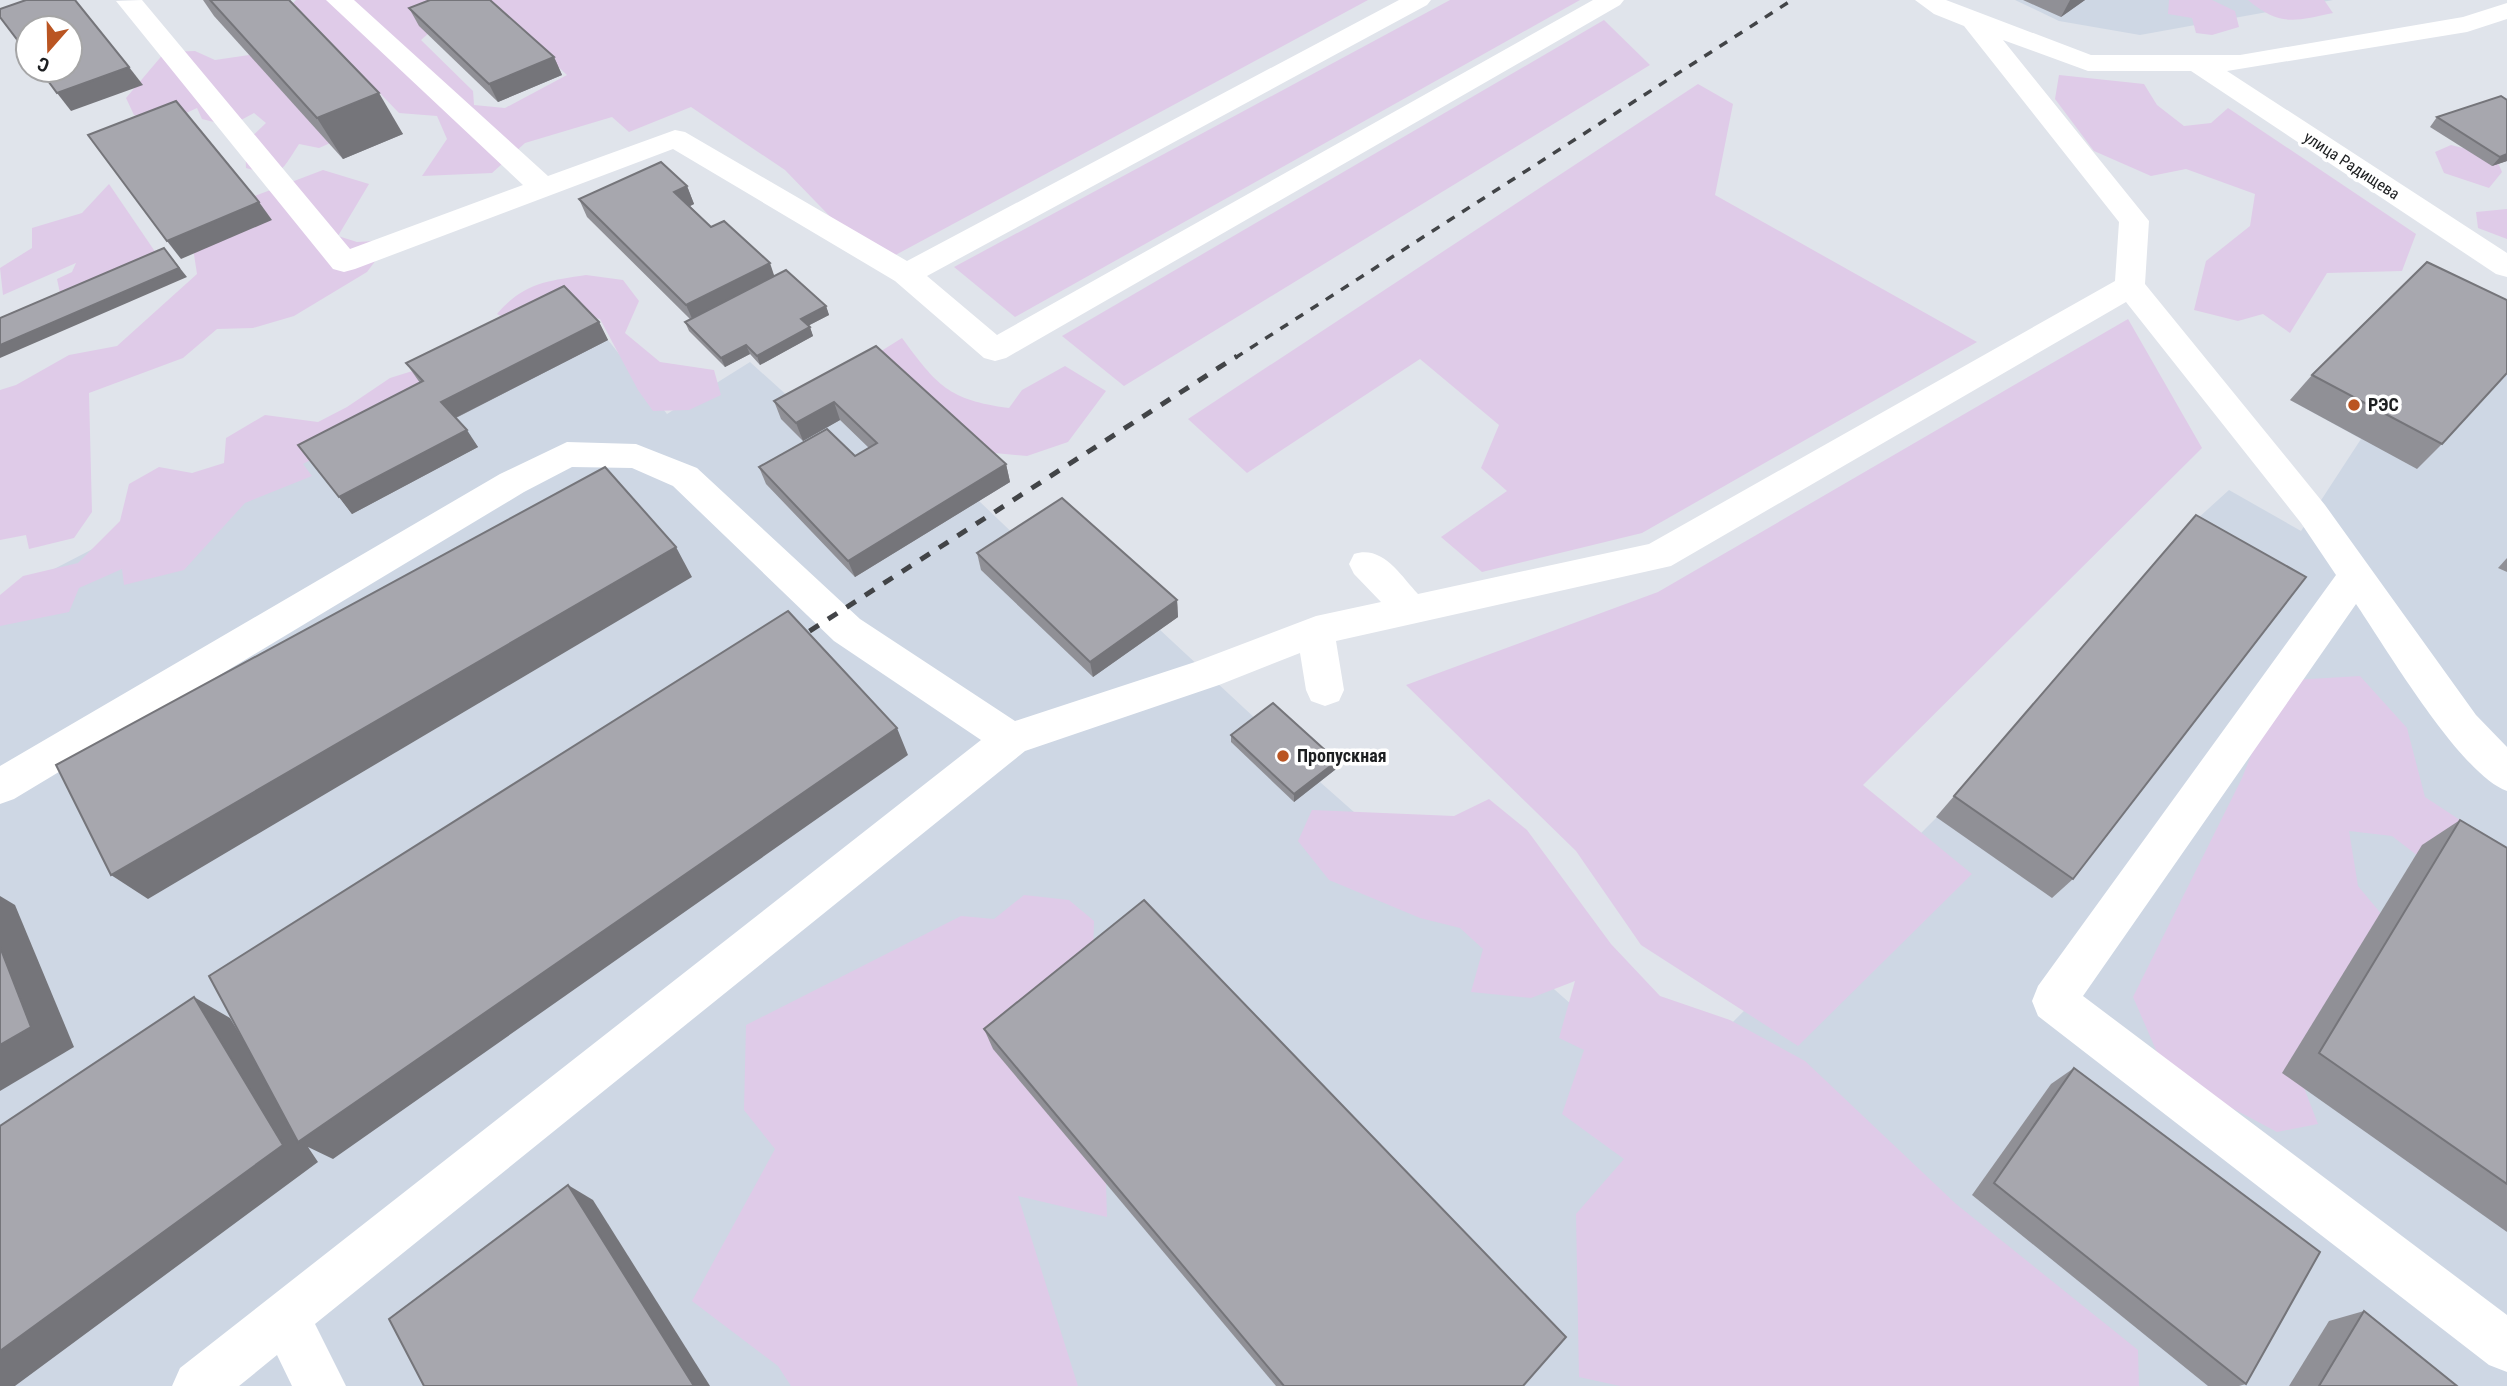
<svg xmlns="http://www.w3.org/2000/svg" width="2507" height="1386" font-family="'Roboto Condensed',sans-serif">
  <style>
    .built { fill: #ced7e4 }
    .green { fill: #dfcbe8 }
    .lines { fill: none; stroke-linecap: round; stroke-linejoin: round }
    .minor { fill: #fff; fill-rule: evenodd }
    .rail-far2 { stroke: #424447; stroke-width: 3.5; stroke-dasharray: 9 9; stroke-linecap: butt }
    .rail-far1 { stroke: #424447; stroke-width: 5; stroke-dasharray: 11 11; stroke-linecap: butt }
    .rail { stroke: #424447; stroke-width: 6; stroke-dasharray: 15 15; stroke-linecap: butt }
    .wall { fill: #909096 }
    .shaded-wall { fill: #75757a }
    .building { fill: #a7a7ae; stroke: #75757a; stroke-width: 2 }
    .poi-dot { fill: #ba5522; stroke: #fff; stroke-width: 2.5 }
    .labels { text-anchor: middle; stroke-width: 7; stroke-linejoin: round; paint-order: stroke }
    .far-street-label { font-size: 16px; fill: #1d1f21; stroke: #fff }
    .poi-label { font-size: 18px; font-weight: bold; fill: #1d1f21; stroke: #fff; text-anchor: start }
  </style>
  <rect width="100%" height="100%" fill="#e0e4eb"/>
  <!-- built -->
  <g class="built">
    <path d="M2015,0H2333L2140,35L2059,21Z"/>
    <path d="M573,304L608,340L667,414L750,362L801,408L881,363L1010,482L979,501L1022,542L1159,629L1258,721L1273,711L1336,769L1320,782L1816,1221L1905,1386H0V597L417,381Z"/>
    <path d="M2507,337V1386H2036L1720,1035L1938,816L2175,539L2229,490L2301,531L2361,439L2290,400Z"/>
  </g>
  <!-- green -->
  <g class="green">
    <path d="M296,0H437L440,23L421,40L473,91L474,105L505,108L567,75L486,0H1368L877,265L785,170L691,107L629,132L612,117L525,143L492,173L422,176L447,139L437,116L399,113L293,3Z"/>
    <path d="M1450,0H1580L1015,317L954,267Z"/>
    <path d="M2169,0H2212L2235,11L2239,27L2212,35L2196,33L2192,18L2168,14Z"/>
    <path d="M2248,0H2324L2333,13C2295,21 2280,27 2248,0Z"/>
    <path d="M1604,20L1650,65L1124,386L1062,336Z"/>
    <path d="M195,51L215,60L262,53L344,137L319,148L299,144C280,173 282,178 246,168L245,143L266,123L254,113L230,126L202,119L197,108L167,122L134,115L126,98L165,52Z"/>
    <path d="M2059,75L2144,84L2157,105L2184,126L2211,123L2228,108L2416,234L2402,271L2327,273L2290,333L2263,314L2238,321L2194,310L2206,261L2250,226L2255,194L2186,169L2151,176L2094,151L2055,99Z"/>
    <path d="M1698,84L1733,104L1715,195L1977,342L1642,533L1482,572L1441,537L1507,491L1481,468L1499,425L1420,359L1247,473L1188,419Z"/>
    <path d="M2451,145L2495,156L2502,172L2489,188L2444,173L2435,152Z"/>
    <path d="M323,170L369,184L338,236L357,242L391,240L367,272L294,316L253,328L217,329L183,358L89,393L92,512L74,538L29,549L26,535L0,540V390L16,385L69,355L117,346L197,274L193,248L244,200Z"/>
    <path d="M109,184L158,256L60,293L57,279L72,272L76,263L3,295L0,268L32,248V228L82,213Z"/>
    <path d="M2507,209V239L2478,228L2476,212Z"/>
    <path d="M586,275L623,280L639,301L625,333L660,362L714,370L721,395L689,410L653,411L638,390L600,319L568,312L512,322L497,314C523,283 547,281 586,275Z"/>
    <path d="M2128,319L2202,448L1863,785L1972,874L1798,1046L1641,945L1576,851L1406,685L1658,592Z"/>
    <path d="M902,338C937,385 948,400 1009,408L1022,390L1065,366L1106,391L1068,442L1027,456L952,449L870,358Z"/>
    <path d="M422,368L419,402L303,464L312,476L245,503L184,570L124,585L122,569L79,588L69,612L0,626V595L23,576L78,563L120,521L129,484L159,467L192,473L224,463L226,438L265,415L318,422L347,407L390,378Z"/>
    <path d="M2360,676L2407,728L2425,797L2507,851L2457,886L2392,836L2349,831L2358,886L2398,934L2298,1072L2318,1124L2277,1132L2166,1073L2133,997L2242,778L2265,720L2293,680Z"/>
    <path d="M1489,799L1527,830L1611,944L1660,996L1730,1020L1805,1061L1956,1204L2138,1350L2139,1386H1620L1579,1377L1576,1214L1624,1159L1562,1114L1584,1050L1559,1038L1575,981L1531,998L1471,992L1483,949L1460,928L1420,918L1329,880L1298,841L1312,810L1454,816Z"/>
    <path d="M1024,895L1069,900L1094,921L1092,990L1105,1151L1107,1217L1018,1196L1078,1386H791L778,1366L692,1301L775,1149L744,1110L746,1025L961,916L994,919Z"/>
  </g>
  <g class="lines">
    <!-- minor -->
    <g class="minor">
      <path d="M142,0L350,249L523,185L326,0H354L548,176L675,130L685,132L907,261L1399,0H1431L1427,5L927,276L997,335L1593,0H1624L1620,5L1006,358L995,361L984,358L895,281L673,149L355,269L344,272L333,269L116,1Z"/>
      <path d="M1915,0H1946L2091,55H2240L2463,17L2507,3V19L2467,32L2227,71L2507,253V277L2496,274L2191,71H2088L2003,40L2149,221L2145,284L2325,505L2476,715L2507,747V791C2461,775 2386,648 2356,604L2083,996L2507,1315V1372L2489,1365L2038,1016L2032,1001L2038,986L2336,575L2301,523L2126,302L1671,566L1336,641L1344,690L1339,701L1325,706L1311,701L1306,690L1300,653L1219,685L1025,751L315,1324L346,1386H292L277,1355L239,1386H172L180,1368L981,740L834,641L673,486L632,468L572,467L524,492L14,799L0,804V766L500,474L567,442L636,444L697,468L860,619L1015,721L1195,662L1316,616L1381,602L1354,574L1349,564L1354,554C1383,545 1400,575 1418,594L1649,544L2115,281L2119,222L1964,26L1934,14Z"/>
    </g>
    <!-- rail-far2 -->
    <path class="rail-far2" d="M1235,358L1792,0"/>
    <!-- rail-far1 -->
    <path class="rail-far1" d="M791,643L1237,356"/>
    <!-- rail -->
    <path class="rail" d="M202,1023L244,996"/>
  </g>
  <!-- wall -->
  <g class="wall">
    <path d="M203,0H289L403,134L343,159L214,16Z"/>
    <path d="M2023,0H2085L2061,17Z"/>
    <path d="M409,8L554,57L562,75L498,102L419,26Z"/>
    <path d="M2437,117L2507,161L2492,166L2430,127Z"/>
    <path d="M687,186L694,204L690,206L711,227L775,276L826,306L829,315L809,325L813,336L760,365L750,354L725,367L689,331L685,322L690,319L587,217L579,199Z"/>
    <path d="M599,322L608,340L456,418L478,447L352,514L339,497L420,383L406,363Z"/>
    <path d="M876,346L1006,464L1010,482L855,577L766,484L759,467L855,456L869,448L840,420L803,441L781,419L774,401Z"/>
    <path d="M2312,375L2442,444L2417,469L2290,400Z"/>
    <path d="M2196,515L2073,879L2052,898L1936,817Z"/>
    <path d="M977,553L1177,600L1178,617L1093,677L981,570Z"/>
    <path d="M2507,558V572L2498,568Z"/>
    <path d="M1231,735L1336,769L1294,802L1231,742Z"/>
    <path d="M2460,820L2507,848V1232L2282,1073L2422,845Z"/>
    <path d="M984,1029L1523,1386H1276L993,1049Z"/>
    <path d="M2074,1068L2246,1384L2239,1386H2208L1972,1195L2051,1084Z"/>
    <path d="M2364,1311L2457,1386H2289L2329,1321Z"/>
  </g>
  <!-- shaded-wall -->
  <g class="shaded-wall">
    <path d="M2070,0H2085L2061,17Z"/>
    <path d="M554,57L562,75L498,102L489,84Z"/>
    <path d="M129,67L143,85L71,111L57,93Z"/>
    <path d="M379,93L403,134L343,159L317,118Z"/>
    <path d="M2507,154V161L2492,166L2500,157Z"/>
    <path d="M687,186L694,204L682,210L674,192Z"/>
    <path d="M259,202L272,220L181,259L167,241Z"/>
    <path d="M164,248L187,277L0,358V345Z"/>
    <path d="M770,263L776,281L694,323L686,305Z"/>
    <path d="M826,306L829,315L804,328L801,319Z"/>
    <path d="M599,322L608,340L453,419L441,402Z"/>
    <path d="M810,327L813,336L760,365L757,356Z"/>
    <path d="M746,345L750,354L725,367L721,358Z"/>
    <path d="M834,402L840,420L803,441L796,423Z"/>
    <path d="M467,430L478,447L352,514L339,497Z"/>
    <path d="M1006,464L1010,482L855,577L848,561Z"/>
    <path d="M676,547L692,577L148,899L111,875Z"/>
    <path d="M1177,600L1178,617L1093,677L1090,662Z"/>
    <path d="M897,728L908,755L333,1159L308,1147L318,1162L15,1386H0V1351L194,997L230,1018L303,1138Z"/>
    <path d="M1337,761L1336,769L1294,802V794Z"/>
    <path d="M0,896L15,905L74,1047L0,1091Z"/>
    <path d="M568,1185L593,1200L710,1386H694Z"/>
  </g>
  <!-- building -->
  <g class="building">
    <path d="M26,0H75L129,67L57,93L40,70H70V28H28V54L0,17V9Z"/>
    <path d="M210,0H289L379,93L317,118Z"/>
    <path d="M430,0H490L554,57L489,84L409,8Z"/>
    <path d="M2501,96L2507,100V154L2500,157L2437,117Z"/>
    <path d="M176,101L259,202L167,241L88,135Z"/>
    <path d="M661,162L687,186L674,192L711,227L724,221L770,263L686,305L579,199Z"/>
    <path d="M164,248L179,268L0,345V318Z"/>
    <path d="M2427,262L2507,300V373L2442,444L2312,375Z"/>
    <path d="M786,270L826,306L801,319L810,327L757,356L746,345L721,358L685,322Z"/>
    <path d="M564,286L599,322L441,402L467,430L339,497L298,445L423,381L406,363Z"/>
    <path d="M876,346L1006,464L848,561L759,467L827,429L855,456L877,443L834,402L796,423L774,401Z"/>
    <path d="M605,467L676,547L111,875L56,765Z"/>
    <path d="M1062,498L1177,600L1090,662L977,553Z"/>
    <path d="M2196,515L2306,577L2073,879L1954,796Z"/>
    <path d="M788,611L897,728L298,1142L209,976Z"/>
    <path d="M1273,703L1337,761L1294,794L1231,735Z"/>
    <path d="M2460,820L2507,848V1184L2319,1053Z"/>
    <path d="M1144,900L1566,1337L1523,1386H1284L984,1029Z"/>
    <path d="M0,947L31,1027L0,1045Z"/>
    <path d="M194,997L283,1145L0,1351V1126Z"/>
    <path d="M2074,1068L2320,1252L2246,1384L1994,1183Z"/>
    <path d="M568,1185L694,1386H424L389,1319Z"/>
    <path d="M2364,1311L2457,1386H2319Z"/>
  </g>
  <!-- markers -->
  <g class="poi-dot">
    <circle cx="2354" cy="405" r="7"/>
    <circle cx="1283" cy="756" r="7"/>
  </g>
  <g class="labels">
    <!-- far-street labels -->
    <g class="far-street-label">
      <text transform="translate(2352 165) rotate(33)" y="6">улица Радищева</text>
    </g>
    <!-- poi labels -->
    <g class="poi-label">
      <text x="2368" y="411">РЭС</text>
      <text x="1297" y="762">Пропускная</text>
    </g>
  </g>
  <!-- north arrow -->
  <g transform="translate(49 49) rotate(200)"><circle r="33" fill="#ffffff" stroke="#a5a5a6" stroke-width="2"/>
  <path d="M0-5L12 26L0 18L-12 26Z" fill="#ba5522"/>
  <text y="-10" font-size="19" font-weight="bold" text-anchor="middle" fill="#1d1f21">С</text>
  </g>
</svg>
